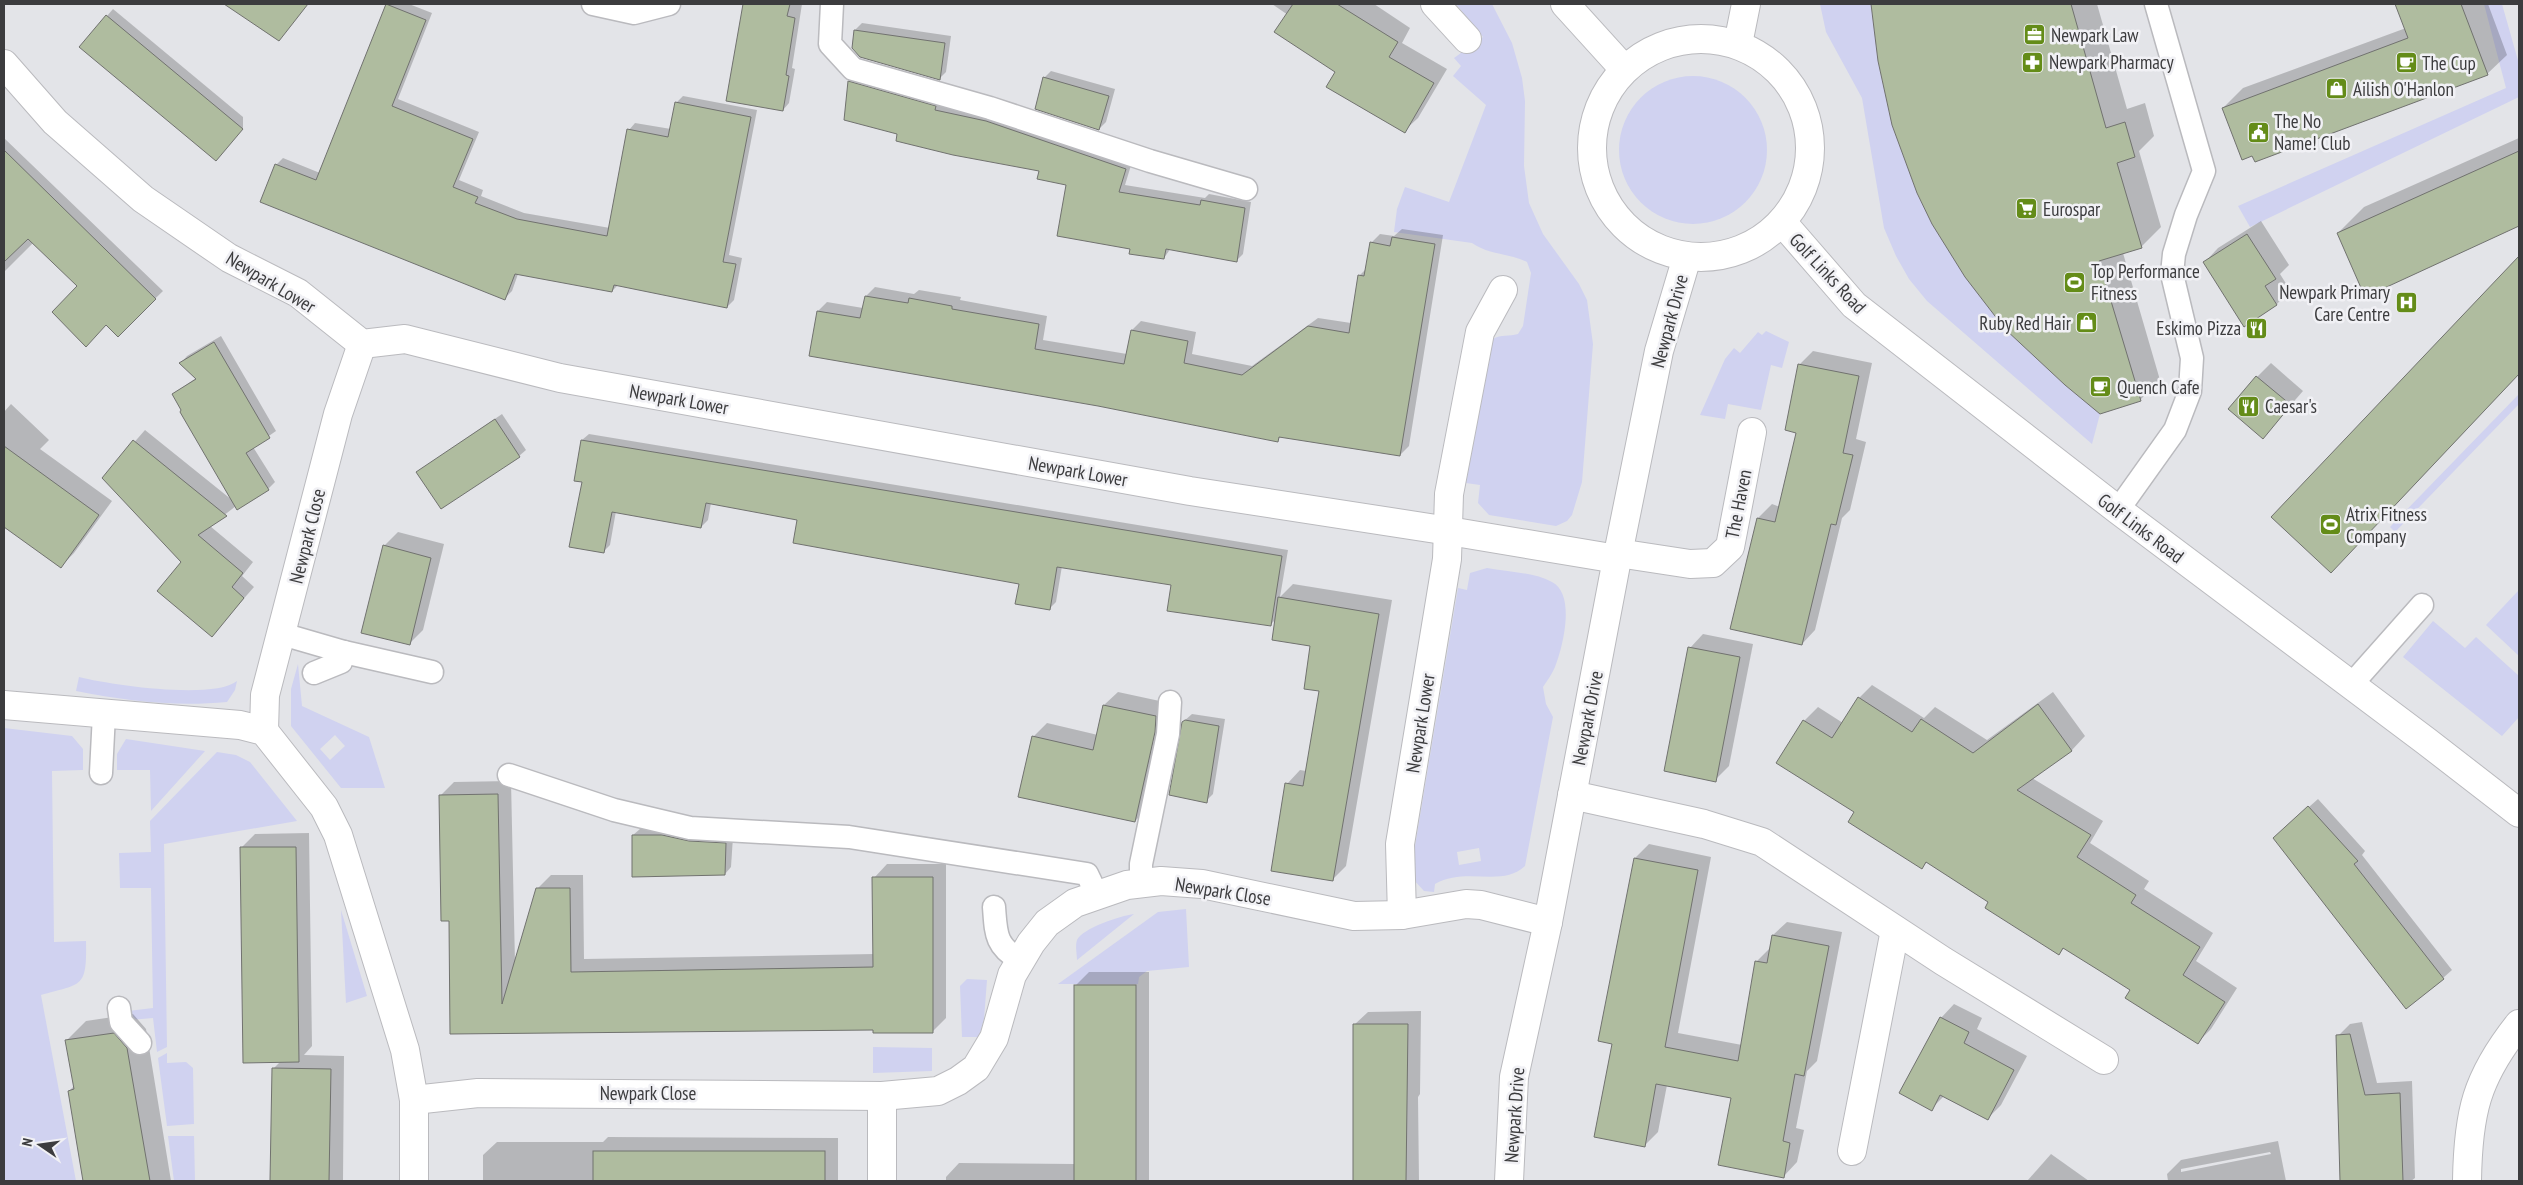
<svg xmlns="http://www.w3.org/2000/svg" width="2523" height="1185" font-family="'PT Sans Narrow',sans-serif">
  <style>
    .green { fill: #d0d2f0; fill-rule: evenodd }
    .shadow { fill: #0003; fill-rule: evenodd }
    .building { fill: #afbc9f; stroke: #71726f }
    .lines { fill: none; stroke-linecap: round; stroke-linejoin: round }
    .lane-casing { stroke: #bababe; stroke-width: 25 }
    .street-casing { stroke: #bababe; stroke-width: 30 }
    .secondary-casing { stroke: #bababe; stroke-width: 30 }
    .lane { stroke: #fff; stroke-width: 22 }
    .street { stroke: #fff; stroke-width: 28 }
    .secondary { stroke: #fff; stroke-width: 28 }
    .labels { text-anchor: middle; stroke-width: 5; stroke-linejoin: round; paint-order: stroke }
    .poi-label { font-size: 19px; fill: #3c3c3e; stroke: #f1f1f5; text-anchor: start }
    .street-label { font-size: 19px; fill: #3c3c3e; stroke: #f1f1f5 }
  </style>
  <rect width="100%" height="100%" fill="#e3e4e8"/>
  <!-- green -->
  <g class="green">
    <path d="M1456,4H1492L1512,43L1522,78L1525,101L1524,166L1529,203L1543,234L1579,284L1587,300L1593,344L1582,482L1572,515L1567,521L1556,526L1489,515L1478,503L1480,485L1466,483L1493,339C1501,334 1509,337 1518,334L1523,326L1531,273L1527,262C1509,253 1489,255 1472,243L1394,232L1397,209L1405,187L1449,202L1486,105L1453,76L1461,66L1454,58L1483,37Z"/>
    <path d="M1820,4H1871L1878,61L1892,125L1917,193L1932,224L2005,329L2065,385L2100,414L2092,444L1927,301L1909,279L1896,256L1884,228L1862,98L1826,32Z"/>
    <path d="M2484,4H2502L2519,64V97L2250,227L2238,206L2506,88Z"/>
    <circle cx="1693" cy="150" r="74"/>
    <path d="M1766,331L1789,342L1782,368L1771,365L1761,410L1728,404L1725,419L1700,415L1725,359L1734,348L1740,353L1758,332L1762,335Z"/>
    <path d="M2519,394V404L2395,532L2390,527Z"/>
    <path d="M1487,568C1507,572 1534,572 1552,582C1576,594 1563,647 1555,667C1552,674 1547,681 1543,687L1546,704L1553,717L1525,866C1502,888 1466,866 1435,884L1434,892L1424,891L1413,879V858L1458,588L1467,590L1470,573ZM1479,848L1481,861L1459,865L1457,852Z"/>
    <path d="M2519,590V656L2486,625Z"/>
    <path d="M2433,621L2465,648L2476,637L2519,676V717L2502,736L2403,657Z"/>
    <path d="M298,664L302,706L369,737L385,788H341L291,726V689ZM335,735L345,746L330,760L320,749Z"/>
    <path d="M79,677C111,685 213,700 237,681L235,690L227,702C175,707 127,701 76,691Z"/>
    <path d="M4,728L72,736L83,749V770L52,771L54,942L86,941C87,989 82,983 41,995L76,1181H4Z"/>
    <path d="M126,739L205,751L151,811L150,770H117V754Z"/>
    <path d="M217,752L236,755L250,762L297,821L164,844L167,1047L157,1052L153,1018L130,1020L128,1011L153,1008L151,888H120L119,853L151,852L150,821Z"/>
    <path d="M1186,909L1189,967L1147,971L1139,977L1138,984H1058L1158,912Z"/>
    <path d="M341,910L367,996L346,1003Z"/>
    <path d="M1134,914L1077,960C1077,954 1075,946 1077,940C1083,928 1120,916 1134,914Z"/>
    <path d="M967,979L987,980L984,1019L979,1037H962L960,986Z"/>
    <path d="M873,1047L932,1048V1071L873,1073Z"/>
    <path d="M167,1053V1063L186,1062L193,1068L194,1124L167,1126L158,1058Z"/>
    <path d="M168,1136H194L195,1181H174Z"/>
  </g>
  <!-- shadow -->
  <g class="shadow">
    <path d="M388,4H409L432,13L398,99L479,132L459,180L483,190L481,196L524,213L610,228L629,130L635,123L671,129L676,103L683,96L757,110L729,255L742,258L734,300L727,307L618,285L612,291L518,274L512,291L505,298L276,165L283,158L320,173Z"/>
    <path d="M744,4H802L792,68L795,69L789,103L783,110L727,100Z"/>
    <path d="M1272,4H1374L1410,28L1402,43L1447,69L1418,118L1404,131L1336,72L1288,15Z"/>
    <path d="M1873,4H2097L2127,109L2145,103L2154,136L2139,151L2161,227L2141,247L2123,253L2160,380L2140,400L1879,61Z"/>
    <path d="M2397,4H2488L2507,55L2487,74L2223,108L2243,88L2406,28Z"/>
    <path d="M113,9L243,117V128L216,160L107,16Z"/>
    <path d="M862,23L951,36L946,72L939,79L855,30Z"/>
    <path d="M1051,71L1115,89L1106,122L1099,129L1044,78Z"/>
    <path d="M856,75L1132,162L1125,185L1205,198L1209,194L1251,202L1243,254L1237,260L1171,248L1164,258L1132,248L1068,184L1041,170L899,133L849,81Z"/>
    <path d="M4,138L163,291L118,335L79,286L34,242L4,272Z"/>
    <path d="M2519,138V224L2366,295L2338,233L2364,207Z"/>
    <path d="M2261,221L2289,265L2280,274L2290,290L2277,304L2244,325L2205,262L2218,248Z"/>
    <path d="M1402,229L1443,235L1409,446L1400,455L1282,436L1277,440L818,311L827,302L863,308L866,296L875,287L914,294L919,290L961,297L960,300L1047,316L1043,340L1127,354L1132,330L1141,321L1196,332L1192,354L1252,366L1318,318L1351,323L1359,276L1367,268L1371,243L1380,234L1394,236Z"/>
    <path d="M2519,257V374L2356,546L2273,517Z"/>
    <path d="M221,336L276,431L253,447L275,482L268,489L236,506L210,526L253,562L242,576L254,587L212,635L182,562L103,478L145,430L232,500L173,394L196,378L181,363L187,356Z"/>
    <path d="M1813,351L1872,363L1856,439L1866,442L1850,510L1842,518L1815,630L1802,644L1758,518L1772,504L1780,507L1798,432L1799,365Z"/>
    <path d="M2271,363L2303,391L2263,437L2257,377Z"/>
    <path d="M11,404L49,440L40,449L112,501L74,553L60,567L4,525V412Z"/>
    <path d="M502,414L526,450L519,456L418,472Z"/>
    <path d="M589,434L1288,550L1280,597L1293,584L1392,600L1346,866L1332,880L1287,784L1300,770L1306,771L1320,690L1312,645L1276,619L1270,625L1172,584L1062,566L1056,602L1049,609L1020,583L798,519L711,503L708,520L701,527L616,511L610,545L603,552L583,481L582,440Z"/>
    <path d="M398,532L444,544L423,630L409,644L384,546Z"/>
    <path d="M1703,634L1753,644L1729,766L1715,780L1690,648Z"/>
    <path d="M1872,685L1924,718L1935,707L1987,740L2053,692L2085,736L2072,750L2032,778L2103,821L2090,843L2149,881L2144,889L2213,933L2196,961L2237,988L2211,1029L2198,1042L2132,990L2065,947L2059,954L1990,902L1927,862L1922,867L1856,812L1777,762L1804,721L1818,707L1843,723L1859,698Z"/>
    <path d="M1118,692L1169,703L1149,807L1135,821L1033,737L1047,723L1098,735L1104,705Z"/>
    <path d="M1192,714L1225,719L1213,794L1206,801L1183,722Z"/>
    <path d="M511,781L515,963L537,889L551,875H583L584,959L874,954V878L887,864H946V1018L932,1032L874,1029L451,1033V919L440,796L454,782Z"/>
    <path d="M2318,799L2365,851L2362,855L2452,970L2443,978L2283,830Z"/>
    <path d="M640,829H669L733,837L731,867L725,874L633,835Z"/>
    <path d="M309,833L312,1046L304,1055L344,1056L343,1181H271L273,1069L281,1061L241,848L255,834Z"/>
    <path d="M1649,844L1711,857L1678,1033L1742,1045L1757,961L1771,947L1773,935L1787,922L1842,932L1817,1061L1807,1071L1796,1128L1804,1130L1797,1162L1784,1176L1733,1096L1667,1085L1658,1132L1644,1146L1614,1043L1599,1040L1635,858Z"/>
    <path d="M1089,972H1149V1181H946V1177L959,1163L1075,1164L1076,985Z"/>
    <path d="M1954,1004L1982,1018L1977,1029L2027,1056L2001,1105L1987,1119L1944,1096L1931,1109L1941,1018Z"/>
    <path d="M1421,1011L1420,1094L1418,1097L1419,1181H1354V1025L1368,1012Z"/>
    <path d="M133,1014L146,1029L171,1181H84L69,1091L75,1085L66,1041L86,1021Z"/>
    <path d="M2362,1022L2377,1083L2412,1081L2415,1178L2411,1181H2341L2338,1036L2350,1024Z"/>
    <path d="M608,1137L838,1138V1181H483V1155L497,1142H603Z"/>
    <path d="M2278,1141L2286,1181H2168L2167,1174L2181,1160ZM2270,1152L2271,1154L2181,1172V1169Z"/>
    <path d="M2051,1154L2089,1181H2027Z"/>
  </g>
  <!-- building -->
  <g class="building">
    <path d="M224,4H308L279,41Z"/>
    <path d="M386,4L426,20L392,106L473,139L453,187L478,197L475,203L517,219L607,236L627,129L668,137L675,102L751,117L723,262L736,264L727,308L614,285L612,292L515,274L505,300L260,202L275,164L316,180Z"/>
    <path d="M743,4H790L787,16L795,18L786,75L789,76L783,111L726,101Z"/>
    <path d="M1293,4H1337L1398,42L1389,57L1434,83L1405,133L1326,87L1335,72L1274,32Z"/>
    <path d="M1871,4H2071L2106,128L2125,122L2135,157L2117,163L2142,248L2099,261L2141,401L2100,414L2065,385L2005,329L1965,277L1932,224L1917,193L1892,125L1878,61Z"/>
    <path d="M2395,4H2461L2488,75L2255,162L2252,156L2242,160L2222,108L2408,38Z"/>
    <path d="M106,15L243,129L216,161L79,47Z"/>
    <path d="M854,30L945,43L940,80L860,57L852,48Z"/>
    <path d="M1043,77L1109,96L1099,130L1035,109Z"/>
    <path d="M848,81L936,106L935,110L986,121L1126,169L1119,192L1200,205L1201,200L1245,208L1237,262L1166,249L1164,259L1129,254L1130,249L1057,236L1066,185L1037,179L1039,171L953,155L896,141L897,134L844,120Z"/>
    <path d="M4,150L156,299L118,337L106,325L86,347L52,312L77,286L28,239L4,262Z"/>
    <path d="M2519,151V226L2365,297L2337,233Z"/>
    <path d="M2247,234L2276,279L2265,286L2277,305L2244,327L2203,262Z"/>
    <path d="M1392,237L1435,244L1400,456L1279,437L1278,442L1098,406L809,356L817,311L860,318L865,296L908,303L909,298L952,306V309L1039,324L1035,349L1124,364L1131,330L1188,341L1184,363L1242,375L1308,326L1349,333L1358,275L1364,276L1370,242L1390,246Z"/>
    <path d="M2519,256V374L2331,573L2271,517Z"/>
    <path d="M214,342L270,438L246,453L269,490L237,510L180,412L181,410L172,394L196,379L179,363Z"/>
    <path d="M1798,364L1859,376L1843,453L1853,455L1836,525L1831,524L1802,645L1730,629L1757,518L1775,522L1796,433L1785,430Z"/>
    <path d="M2256,376L2291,405L2263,439L2228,409Z"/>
    <path d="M495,419L520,457L441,509L416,472Z"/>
    <path d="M133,440L227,516L198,535L243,573L232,587L244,598L212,637L157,591L181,562L102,478Z"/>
    <path d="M581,440L1282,556L1271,626L1167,611L1171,585L1057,567L1050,610L1015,604L1019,584L793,543L797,520L706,503L701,528L612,512L604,553L569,547L582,482L574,481Z"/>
    <path d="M4,446L99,515L61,568L4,527Z"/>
    <path d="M383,545L431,558L410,645L361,633Z"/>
    <path d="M1278,597L1379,614L1333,881L1271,871L1285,783L1303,786L1319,691L1304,689L1310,646L1272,640Z"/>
    <path d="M1688,647L1740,657L1716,782L1664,771Z"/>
    <path d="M1858,697L1912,732L1921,719L1973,753L2038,704L2072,751L2017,790L2091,835L2077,857L2136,895L2131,903L2200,947L2183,975L2225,1002L2198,1044L2125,998L2130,990L2100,971L2063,948L2059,955L1985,908L1988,902L1926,862L1922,869L1848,822L1854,812L1776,763L1803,720L1832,738Z"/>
    <path d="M1103,705L1156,716L1155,732L1135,822L1018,797L1032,736L1093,750Z"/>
    <path d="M1185,720L1219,726L1207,803L1169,795L1182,722Z"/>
    <path d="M498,794L502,1004L536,888H570L571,972L873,967L872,877H933V1033H873V1030L450,1034L449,921H441L439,795Z"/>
    <path d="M2308,806L2358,861L2354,864L2444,979L2406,1009L2273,838Z"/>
    <path d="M632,835H662L689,841L726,843L725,875L632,877Z"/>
    <path d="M240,847H296L299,1062L243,1063Z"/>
    <path d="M1634,858L1698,870L1665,1047L1738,1061L1755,961L1767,963L1772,935L1829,946L1804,1076L1795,1074L1783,1141L1790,1143L1784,1178L1718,1165L1731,1098L1656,1084L1645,1147L1594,1137L1612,1044L1598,1041Z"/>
    <rect x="1074" y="985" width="62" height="196"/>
    <path d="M1940,1017L1969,1032L1964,1043L2014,1070L1988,1120L1940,1095L1932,1111L1899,1093Z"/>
    <path d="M1353,1024H1408L1406,1181H1353Z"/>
    <path d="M114,1033L127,1048L150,1181H83L68,1091L74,1089L65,1040Z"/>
    <path d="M2350,1034L2365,1095L2400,1093L2403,1181H2340L2336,1035Z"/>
    <path d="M272,1068L331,1069L329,1181H270Z"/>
    <rect x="593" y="1151" width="232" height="30"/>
  </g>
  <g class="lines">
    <defs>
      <g id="lane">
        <path d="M593,4L634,13L669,4"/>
        <path d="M832,4L830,44L853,69L990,108L1150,161L1246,189"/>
        <path d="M2118,510L2175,430L2190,391L2192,358L2172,274L2174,254L2186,215L2204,171L2156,4"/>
        <path d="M282,634L344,652L432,672"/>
        <path d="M314,673L341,662L344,652"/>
        <path d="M2351,685L2422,605"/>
        <path d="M101,773L104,714"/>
        <path d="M509,775L614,810L690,828L849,837L1087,874L1097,895"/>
        <path d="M1141,883V864L1168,734L1170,702"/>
        <path d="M994,907C996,933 995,946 1020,960"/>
        <path d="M119,1008L121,1022L140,1043"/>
      </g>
      <g id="street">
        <path d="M1435,4L1467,39"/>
        <path d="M4,64L55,122L143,199L229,258L298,293L362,344L405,339L560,378L1190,491L1449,531L1617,559"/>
        <path d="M1618,553L1690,564L1713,563L1730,547L1752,432"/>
        <path d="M4,705L240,725L264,731L324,807L338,835L405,1050L414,1100V1181"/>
        <path d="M264,731L265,695L338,414L362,344"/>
        <path d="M1572,795L1704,824L1762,842L1943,961L2104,1060"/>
        <path d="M1402,915L1400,844L1447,559L1449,494L1480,332L1503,290"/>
        <path d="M414,1100L478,1093L882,1096L938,1091L958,1081L976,1068L994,1038L1012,975L1031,943L1047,923L1075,903L1127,885L1161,881L1202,884L1354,916L1402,915L1466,904L1481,905L1548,922"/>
        <path d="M1852,1151L1895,930"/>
        <path d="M882,1181V1096"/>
        <path d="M2467,1181C2468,1113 2476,1078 2519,1024"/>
      </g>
      <g id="secondary">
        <path d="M1565,4L1624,69"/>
        <circle cx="1701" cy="148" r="109"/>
        <path d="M1738,44L1746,4"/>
        <path d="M1782,222L1854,305L2118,510L2426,741L2519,813"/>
        <path d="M1509,1181L1514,1077L1548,922L1617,559L1659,351L1687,257"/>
      </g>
    </defs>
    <!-- lane casing -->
    <use href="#lane" class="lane-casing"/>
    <!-- street casing -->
    <use href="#street" class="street-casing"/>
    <!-- secondary casing -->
    <use href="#secondary" class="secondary-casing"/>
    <!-- lane -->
    <use href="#lane" class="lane"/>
    <!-- street -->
    <use href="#street" class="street"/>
    <!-- secondary -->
    <use href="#secondary" class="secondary"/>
  </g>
  <!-- icons -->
  <defs>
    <symbol id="office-square" viewBox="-11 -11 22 22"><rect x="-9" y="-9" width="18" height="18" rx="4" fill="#648c18" stroke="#f1f1f5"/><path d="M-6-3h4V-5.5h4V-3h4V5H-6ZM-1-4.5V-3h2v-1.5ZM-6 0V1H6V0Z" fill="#fff"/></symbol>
    <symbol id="pharmacy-square" viewBox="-11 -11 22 22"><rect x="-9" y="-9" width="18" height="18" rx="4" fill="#648c18" stroke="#f1f1f5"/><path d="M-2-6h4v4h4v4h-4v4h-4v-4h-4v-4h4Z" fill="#fff"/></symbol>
    <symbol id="cafe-square" viewBox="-11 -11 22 22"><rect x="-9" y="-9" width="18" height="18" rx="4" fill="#648c18" stroke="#f1f1f5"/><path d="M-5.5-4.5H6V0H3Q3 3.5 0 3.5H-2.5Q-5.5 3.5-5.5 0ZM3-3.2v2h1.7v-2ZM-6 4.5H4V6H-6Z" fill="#fff"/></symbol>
    <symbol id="shop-square" viewBox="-11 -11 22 22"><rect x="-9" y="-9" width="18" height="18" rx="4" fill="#648c18" stroke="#f1f1f5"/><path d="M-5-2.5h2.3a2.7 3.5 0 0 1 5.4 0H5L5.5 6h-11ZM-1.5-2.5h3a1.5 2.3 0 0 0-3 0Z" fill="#fff"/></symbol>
    <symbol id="civic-square" viewBox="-11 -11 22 22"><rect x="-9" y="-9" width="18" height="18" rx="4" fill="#648c18" stroke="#f1f1f5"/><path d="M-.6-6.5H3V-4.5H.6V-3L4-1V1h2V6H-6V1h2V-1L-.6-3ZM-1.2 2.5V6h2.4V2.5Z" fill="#fff"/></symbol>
    <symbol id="supermarket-square" viewBox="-11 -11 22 22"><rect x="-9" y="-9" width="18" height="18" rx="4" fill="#648c18" stroke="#f1f1f5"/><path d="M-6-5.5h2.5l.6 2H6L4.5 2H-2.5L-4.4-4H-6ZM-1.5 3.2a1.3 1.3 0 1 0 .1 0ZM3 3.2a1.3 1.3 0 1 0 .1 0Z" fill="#fff"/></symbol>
    <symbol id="stadium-square" viewBox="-11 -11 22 22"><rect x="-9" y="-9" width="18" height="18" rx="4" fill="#648c18" stroke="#f1f1f5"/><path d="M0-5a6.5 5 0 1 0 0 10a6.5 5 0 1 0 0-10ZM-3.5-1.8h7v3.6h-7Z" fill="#fff"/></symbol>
    <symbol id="hospital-square" viewBox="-11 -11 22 22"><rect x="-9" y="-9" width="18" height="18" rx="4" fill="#648c18" stroke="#f1f1f5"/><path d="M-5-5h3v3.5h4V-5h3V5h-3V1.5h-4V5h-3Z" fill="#fff"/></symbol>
    <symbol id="restaurant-square" viewBox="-11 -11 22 22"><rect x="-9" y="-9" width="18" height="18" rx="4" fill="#648c18" stroke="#f1f1f5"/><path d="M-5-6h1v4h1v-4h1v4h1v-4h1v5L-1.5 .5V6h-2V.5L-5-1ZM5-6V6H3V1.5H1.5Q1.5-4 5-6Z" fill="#fff"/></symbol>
  </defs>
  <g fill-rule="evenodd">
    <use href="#office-square" x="2022" y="22" width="25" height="25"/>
    <use href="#pharmacy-square" x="2020" y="50" width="25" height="25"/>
    <use href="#cafe-square" x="2394" y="50" width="25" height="25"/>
    <use href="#shop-square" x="2324" y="76" width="25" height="25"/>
    <use href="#civic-square" x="2246" y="120" width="25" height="25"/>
    <use href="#supermarket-square" x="2014" y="196" width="25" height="25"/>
    <use href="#stadium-square" x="2062" y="270" width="25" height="25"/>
    <use href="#hospital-square" x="2394" y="290" width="25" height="25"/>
    <use href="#shop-square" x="2074" y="310" width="25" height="25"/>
    <use href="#restaurant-square" x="2244" y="316" width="25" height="25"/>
    <use href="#cafe-square" x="2088" y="374" width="25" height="25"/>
    <use href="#restaurant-square" x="2236" y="394" width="25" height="25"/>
    <use href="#stadium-square" x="2318" y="512" width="25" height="25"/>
  </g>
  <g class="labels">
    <!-- poi labels -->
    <g class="poi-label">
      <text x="2051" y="42">Newpark Law</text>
      <text x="2049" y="69">Newpark Pharmacy</text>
      <text x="2422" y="70">The Cup</text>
      <text x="2353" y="96">Ailish O'Hanlon</text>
      <text x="2274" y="128">The No<tspan x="2274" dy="22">Name! Club</tspan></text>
      <text x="2043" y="216">Eurospar</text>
      <text x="2091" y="278">Top Performance<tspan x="2091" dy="22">Fitness</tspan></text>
      <text x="2390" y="299" text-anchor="end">Newpark Primary<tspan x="2390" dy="22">Care Centre</tspan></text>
      <text x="2071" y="330" text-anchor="end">Ruby Red Hair</text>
      <text x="2241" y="335" text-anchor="end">Eskimo Pizza</text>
      <text x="2117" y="394">Quench Cafe</text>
      <text x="2265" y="413">Caesar's</text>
      <text x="2346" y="521">Atrix Fitness<tspan x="2346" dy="22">Company</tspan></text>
    </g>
    <!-- street labels -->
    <g class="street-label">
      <text transform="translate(1828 273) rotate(47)" y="7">Golf Links Road</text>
      <text transform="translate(271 282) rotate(31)" y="7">Newpark Lower</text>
      <text transform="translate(1669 321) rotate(-75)" y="7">Newpark Drive</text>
      <text transform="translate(679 399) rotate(10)" y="7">Newpark Lower</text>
      <text transform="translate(1078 471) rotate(10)" y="7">Newpark Lower</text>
      <text transform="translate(1738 504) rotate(-79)" y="7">The Haven</text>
      <text transform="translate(2141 528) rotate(37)" y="7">Golf Links Road</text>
      <text transform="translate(307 536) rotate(-76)" y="7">Newpark Close</text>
      <text transform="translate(1587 718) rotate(-79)" y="7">Newpark Drive</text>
      <text transform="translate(1420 723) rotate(-81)" y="7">Newpark Lower</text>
      <text transform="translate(1223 891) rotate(9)" y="7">Newpark Close</text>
      <text x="648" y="1100">Newpark Close</text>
      <text transform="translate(1514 1115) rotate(-86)" y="7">Newpark Drive</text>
    </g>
  </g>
  <!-- border -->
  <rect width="2523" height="1185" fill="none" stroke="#3c3c3e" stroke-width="10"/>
  <!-- north arrow -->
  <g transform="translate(40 1145) rotate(283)" stroke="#f1f1f5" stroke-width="4" paint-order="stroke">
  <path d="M0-4L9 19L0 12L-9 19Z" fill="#3c3c3e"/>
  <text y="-8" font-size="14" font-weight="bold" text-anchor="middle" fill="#3c3c3e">N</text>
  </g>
</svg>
